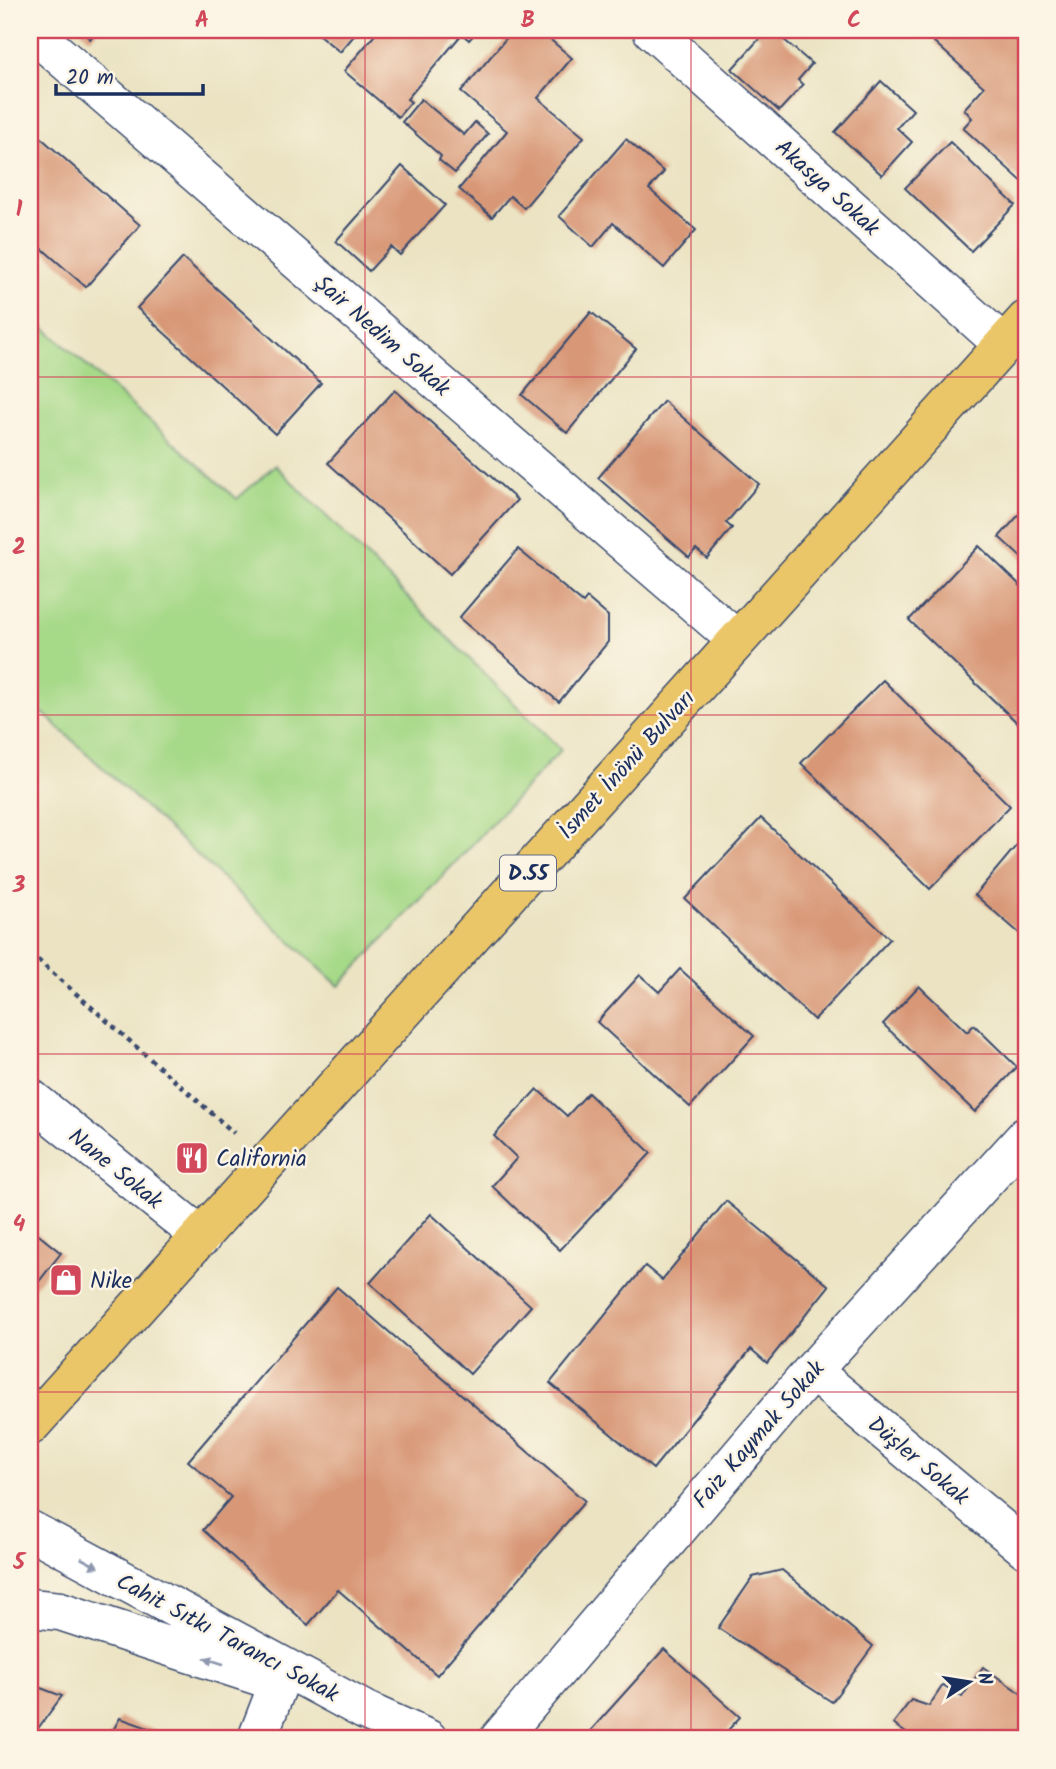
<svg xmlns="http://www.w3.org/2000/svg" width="1056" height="1769" font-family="Kalam,sans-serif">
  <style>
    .green { fill: #a6d988; stroke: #608473; stroke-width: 2 }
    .building { fill: #d89877 }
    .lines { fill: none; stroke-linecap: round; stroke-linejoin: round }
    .minor-casing { stroke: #3a4a6d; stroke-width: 41 }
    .major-casing { stroke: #3a4a6d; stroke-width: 41 }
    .path { stroke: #3a4a6d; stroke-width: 4.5; stroke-dasharray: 5 5; stroke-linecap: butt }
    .minor { stroke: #fff; stroke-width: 38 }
    .major { stroke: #ebc669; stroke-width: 38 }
    .oneway { fill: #8d97ae }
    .grid { fill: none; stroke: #d1495b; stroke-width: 2; stroke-opacity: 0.55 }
    .labels { text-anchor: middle; stroke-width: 5; stroke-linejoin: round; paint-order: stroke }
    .shield { fill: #fcf5e5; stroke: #5e6a86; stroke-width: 2 }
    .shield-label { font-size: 21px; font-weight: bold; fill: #1b2f5e }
    .street-label { font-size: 23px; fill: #1b2f5e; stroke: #fcf5e5 }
    .poi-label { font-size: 23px; fill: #1b2f5e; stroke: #fcf5e5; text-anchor: start }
    .neatline { fill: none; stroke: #d1495b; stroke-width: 2.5 }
    .grid-label { font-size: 23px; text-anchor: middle; font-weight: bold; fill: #d1495b }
  </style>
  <rect width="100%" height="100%" fill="#fcf5e5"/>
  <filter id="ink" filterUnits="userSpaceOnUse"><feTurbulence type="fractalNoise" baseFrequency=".0143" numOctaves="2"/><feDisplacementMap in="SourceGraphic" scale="14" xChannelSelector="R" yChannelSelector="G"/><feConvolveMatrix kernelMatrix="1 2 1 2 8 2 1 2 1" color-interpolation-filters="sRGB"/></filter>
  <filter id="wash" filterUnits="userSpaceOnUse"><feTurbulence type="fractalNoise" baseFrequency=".00686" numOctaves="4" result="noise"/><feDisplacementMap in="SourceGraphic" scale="28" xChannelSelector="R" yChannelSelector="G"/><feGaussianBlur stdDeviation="1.57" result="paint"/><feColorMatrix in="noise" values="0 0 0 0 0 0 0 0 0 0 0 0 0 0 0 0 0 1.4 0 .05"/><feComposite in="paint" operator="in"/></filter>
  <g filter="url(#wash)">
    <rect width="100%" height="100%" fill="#ebe3c2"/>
    <!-- green -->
    <path class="green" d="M30,315L237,499L275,465L561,750L339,986L30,701Z"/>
    <g id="blocks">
      <!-- building -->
      <g class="building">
        <path d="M80,30H98L90,39Z"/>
        <path d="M313,30H359L340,52Z"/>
        <path d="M379,30H478L469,40L462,34L407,99L411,102L398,117L344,71Z"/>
        <path d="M513,30H539L572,58L538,98L584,137L524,208L510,196L492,217L459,189L507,131L461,92Z"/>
        <path d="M751,30H790L782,38L812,64L798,80L803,85L779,111L732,69L760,38Z"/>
        <path d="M945,30H1022L1026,33V185L963,128L972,118L964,109L984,87L934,42Z"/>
        <path d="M881,81L913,110L897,128L912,142L882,175L835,132Z"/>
        <path d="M421,99L464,135L475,122L488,134L455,173L439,160L441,156L402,122Z"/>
        <path d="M32,130L140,225L86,287L30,238Z"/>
        <path d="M626,139L664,172L649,189L696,230L664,268L613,223L593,247L559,216Z"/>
        <path d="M950,142L1015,205L971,251L905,188Z"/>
        <path d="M402,166L445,205L400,255L391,247L369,271L336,241Z"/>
        <path d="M183,258L321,383L275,434L137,308Z"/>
        <path d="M591,312L636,349L567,433L522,395Z"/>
        <path d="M395,390L517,500L450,574L328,463Z"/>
        <path d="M664,401L759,484L726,523L732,528L707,558L696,549L689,557L598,478Z"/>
        <path d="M1026,507V562L999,537Z"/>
        <path d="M979,546L1026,591V731L909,620Z"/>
        <path d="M518,549L583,603L587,598L608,616V642L559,702L459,618Z"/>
        <path d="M883,680L1010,806L930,889L801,763Z"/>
        <path d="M761,818L890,939L814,1020L685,899Z"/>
        <path d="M1026,834V939L975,895Z"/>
        <path d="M680,969L754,1036L690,1107L597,1022L640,975L659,992Z"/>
        <path d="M919,986L967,1032L974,1025L1017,1067L975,1112L883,1024Z"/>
        <path d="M537,1089L567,1116L588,1093L651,1153L560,1250L492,1186L517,1158L494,1136Z"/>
        <path d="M726,1201L829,1286L767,1363L751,1349L653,1469L550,1383L645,1266L662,1280Z"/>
        <path d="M431,1214L531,1306L470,1374L370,1283Z"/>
        <path d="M30,1228L61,1253L30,1293Z"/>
        <path d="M337,1287L585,1501L437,1675L338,1590L308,1625L203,1530L231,1497L188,1461Z"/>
        <path d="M782,1570L873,1646L832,1702L718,1628L753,1577Z"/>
        <path d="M664,1649L740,1717L720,1739H583Z"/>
        <path d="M983,1667L1026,1697V1739H915L893,1724L911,1700L929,1706L943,1685L962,1697Z"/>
        <path d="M30,1684L62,1696L30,1739Z"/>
        <path d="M120,1718L179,1739H108Z"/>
      </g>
    </g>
  </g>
  <g filter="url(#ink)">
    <use href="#blocks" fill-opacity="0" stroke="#3a4a6d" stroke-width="2"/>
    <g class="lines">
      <defs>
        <g id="minor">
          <path d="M30,30L737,640"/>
          <path d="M652,30L1004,345"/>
          <path d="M30,1098L202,1237"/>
          <path d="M812,1371L1026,1549"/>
          <path d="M30,1530L364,1710L428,1739"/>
          <path d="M30,1608L60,1611L268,1679"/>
          <path d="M257,1739L279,1682"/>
          <path d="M499,1739L812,1371L1026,1136"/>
        </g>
        <path id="major" d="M30,1426L1026,320"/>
      </defs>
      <!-- minor casing -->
      <use href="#minor" class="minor-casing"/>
      <!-- major casing -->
      <use href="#major" class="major-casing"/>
      <!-- path -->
      <path class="path" d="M30,953L234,1133"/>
      <!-- minor -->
      <use href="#minor" class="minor"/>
      <!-- major -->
      <use href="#major" class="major"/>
    </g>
    <!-- one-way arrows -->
    <defs><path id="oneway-solid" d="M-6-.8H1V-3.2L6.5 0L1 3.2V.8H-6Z" transform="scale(1.75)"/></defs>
    <g class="oneway">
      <use href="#oneway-solid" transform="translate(90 1563) rotate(28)"/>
      <use href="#oneway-solid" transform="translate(214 1661) rotate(-162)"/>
    </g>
  </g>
  <!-- grid -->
  <path class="grid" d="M365,30V1739M691,30V1739M30,377H1026M30,715H1026M30,1054H1026M30,1392H1026"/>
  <!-- icons -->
  <defs>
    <symbol id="restaurant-square" viewBox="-11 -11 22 22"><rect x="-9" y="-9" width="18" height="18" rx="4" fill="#d1495b" stroke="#fcf5e5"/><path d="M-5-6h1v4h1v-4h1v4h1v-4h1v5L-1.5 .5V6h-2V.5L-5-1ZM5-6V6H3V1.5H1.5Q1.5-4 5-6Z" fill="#fff"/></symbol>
    <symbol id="shop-square" viewBox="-11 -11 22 22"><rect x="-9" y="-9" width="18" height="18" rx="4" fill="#d1495b" stroke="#fcf5e5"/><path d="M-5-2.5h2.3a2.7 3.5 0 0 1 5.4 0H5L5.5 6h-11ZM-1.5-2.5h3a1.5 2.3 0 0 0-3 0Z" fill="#fff"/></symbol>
  </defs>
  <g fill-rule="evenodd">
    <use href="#restaurant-square" x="173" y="1139" width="38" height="38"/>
    <use href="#shop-square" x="47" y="1261" width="38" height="38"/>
  </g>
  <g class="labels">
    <!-- shield labels -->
    <rect class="shield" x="500" y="855.5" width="56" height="35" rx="5"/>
    <g class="shield-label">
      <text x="528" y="880">D.55</text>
    </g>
    <!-- street labels -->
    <g class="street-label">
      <text transform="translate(828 187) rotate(42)" y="8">Akasya Sokak</text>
      <text transform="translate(383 335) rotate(41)" y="8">Şair Nedim Sokak</text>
      <text transform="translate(626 764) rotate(-48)" y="8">İsmet İnönü Bulvarı</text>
      <text transform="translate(116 1168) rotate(39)" y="8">Nane Sokak</text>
      <text transform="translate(758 1434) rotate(-49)" y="8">Faiz Kaymak Sokak</text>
      <text transform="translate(919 1460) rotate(40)" y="8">Düşler Sokak</text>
      <text transform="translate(228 1637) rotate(28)" y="8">Cahit Sıtkı Tarancı Sokak</text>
    </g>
    <!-- poi labels -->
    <g class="poi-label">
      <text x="216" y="1166">California</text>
      <text x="90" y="1288">Nike</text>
    </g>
  </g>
  <!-- margin -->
  <rect width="1056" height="1769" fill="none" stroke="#fcf5e5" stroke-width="77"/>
  <!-- north arrow -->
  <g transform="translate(969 1682) rotate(78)" stroke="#fcf5e5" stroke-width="5" paint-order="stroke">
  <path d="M0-5L12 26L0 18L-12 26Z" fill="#1b2f5e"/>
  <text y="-10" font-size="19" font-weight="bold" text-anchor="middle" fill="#1b2f5e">N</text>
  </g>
  <!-- scale -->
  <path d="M56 84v10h147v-10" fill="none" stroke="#1b2f5e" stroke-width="3.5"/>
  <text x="66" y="84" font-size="21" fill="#1b2f5e" stroke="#fcf5e5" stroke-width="5" paint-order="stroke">20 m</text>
  <rect x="38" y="38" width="980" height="1692" class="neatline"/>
  <g class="grid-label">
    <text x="202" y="27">A</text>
    <text x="528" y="27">B</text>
    <text x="854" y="27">C</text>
    <text x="19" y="216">1</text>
    <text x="19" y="554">2</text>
    <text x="19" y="892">3</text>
    <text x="19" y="1231">4</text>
    <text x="19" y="1569">5</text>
  </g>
</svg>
